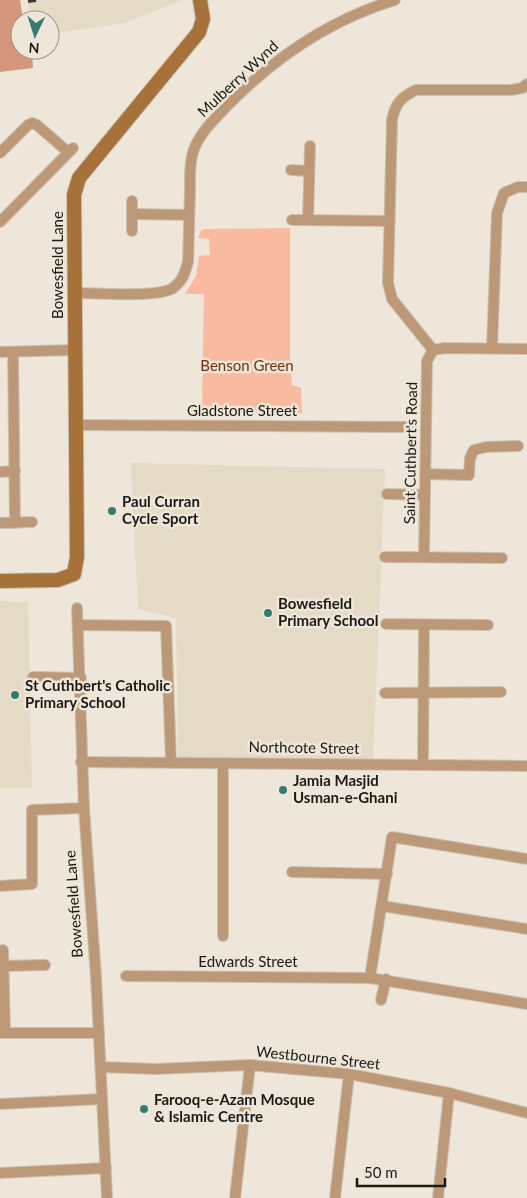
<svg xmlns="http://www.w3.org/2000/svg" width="527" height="1198" font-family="Lato,sans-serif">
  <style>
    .built { fill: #e4dac6 }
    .green { fill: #f9ba9f }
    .forest { fill: #d5967b }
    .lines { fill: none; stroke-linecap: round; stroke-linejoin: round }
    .street-casing { stroke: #c7c1b6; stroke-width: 12 }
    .secondary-casing { stroke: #c7c1b6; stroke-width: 16 }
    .street { stroke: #bd9876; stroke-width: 10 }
    .secondary { stroke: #a7713a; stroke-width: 14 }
    .rail { stroke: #3e3a35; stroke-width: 4; stroke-dasharray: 9 9; stroke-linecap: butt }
    .poi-dot { fill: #357b72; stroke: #ede6d9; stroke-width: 2 }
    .labels { text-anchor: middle; stroke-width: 5; stroke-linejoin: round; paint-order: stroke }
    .street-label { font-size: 15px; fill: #1c1915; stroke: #ede6d9 }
    .park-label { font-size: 15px; fill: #792e02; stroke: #ede6d9 }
    .poi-label { font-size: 15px; font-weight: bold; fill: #1c1915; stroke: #ede6d9; text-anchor: start }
  </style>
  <rect width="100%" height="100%" fill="#ede6d9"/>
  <!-- built -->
  <g class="built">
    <path d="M28,0H183L125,23L50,34V20H30Z"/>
    <path d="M131,463L385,469L373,760L178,759L176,618L138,609Z"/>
    <path d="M0,601L28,602L32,788H0Z"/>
  </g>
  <!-- green -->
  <path class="green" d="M290,228V358L292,385L301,388L302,413L202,410L204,294H185L196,276L199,256L210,255L209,239L198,238L201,231L204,229Z"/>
  <!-- forest -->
  <path class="forest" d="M0,0H20L23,20H20V50H32L33,68L0,72Z"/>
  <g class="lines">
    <defs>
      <g id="street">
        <path d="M0,153L28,125L32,123L37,125L68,152"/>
        <path d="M291,170L309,171"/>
        <path d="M132,214L189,215"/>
        <path d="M292,220L389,221"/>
        <path d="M308,220L310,146"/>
        <path d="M0,222L73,148"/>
        <path d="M132,231V201"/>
        <path d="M76,293C97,293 158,298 173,288C183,281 185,272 188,262C189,239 189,216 190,193C190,179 189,165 193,152C199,133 214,120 227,106C275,57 329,20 395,0"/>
        <path d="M492,348L497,213L504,193L518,187H527"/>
        <path d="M433,350L392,299L388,283L392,120C395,104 401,97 416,90H511L522,88L527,84"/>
        <path d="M433,350L445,348L527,349"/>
        <path d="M0,352L75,350"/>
        <path d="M13,352L15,523"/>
        <path d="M76,425L409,427"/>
        <path d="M0,472L15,471"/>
        <path d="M425,474L469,475L470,458L474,450L486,447L518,446"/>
        <path d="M387,494L425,495"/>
        <path d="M0,523L32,522"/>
        <path d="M385,557L502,558"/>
        <path d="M424,557L427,361L433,350"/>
        <path d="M77,608L84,808L96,977L107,1198"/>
        <path d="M386,624L488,625"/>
        <path d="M78,625L166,626L171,762"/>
        <path d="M33,677L81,678"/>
        <path d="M385,693L501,692"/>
        <path d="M81,762L527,766"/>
        <path d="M423,765L424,625"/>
        <path d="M292,872L387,874"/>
        <path d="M0,886L32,884V810L84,808"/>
        <path d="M382,906L527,929"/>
        <path d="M223,936V763"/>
        <path d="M3,950L5,1033"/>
        <path d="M3,966L45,965"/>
        <path d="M126,976L370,978L527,1004"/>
        <path d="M370,978L392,837L527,859"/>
        <path d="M381,1000L386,979"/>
        <path d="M0,1033H99"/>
        <path d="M101,1067L156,1069L250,1065L349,1074L449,1093L527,1113"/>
        <path d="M0,1104L102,1099"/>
        <path d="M0,1173L106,1168"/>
        <path d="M235,1198L250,1065"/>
        <path d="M335,1198L349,1074"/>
        <path d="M438,1198L449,1093"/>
      </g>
      <path id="secondary" d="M0,581L58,580L74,574L77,557L74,195L79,178L199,32L203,19L200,0"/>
    </defs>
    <!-- street casing -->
    <use href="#street" class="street-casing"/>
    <!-- secondary casing -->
    <use href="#secondary" class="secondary-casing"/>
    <!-- street -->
    <use href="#street" class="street"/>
    <!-- secondary -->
    <use href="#secondary" class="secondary"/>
    <!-- rail -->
    <path class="rail" d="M28,1L36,0"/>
  </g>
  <!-- markers -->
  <g class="poi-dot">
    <circle cx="112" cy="511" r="5"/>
    <circle cx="268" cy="613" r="5"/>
    <circle cx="15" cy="695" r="5"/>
    <circle cx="283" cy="790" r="5"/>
    <circle cx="144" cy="1109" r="5"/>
  </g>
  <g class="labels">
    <!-- street labels -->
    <g class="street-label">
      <text transform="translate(238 79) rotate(-43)" y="5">Mulberry Wynd</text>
      <text transform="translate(58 265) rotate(-90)" y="5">Bowesfield Lane</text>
      <text x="242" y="416">Gladstone Street</text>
      <text transform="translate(411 453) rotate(-89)" y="5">Saint Cuthbert's Road</text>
      <text transform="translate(304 748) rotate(1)" y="5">Northcote Street</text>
      <text transform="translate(74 904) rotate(-94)" y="5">Bowesfield Lane</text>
      <text x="248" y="967">Edwards Street</text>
      <text transform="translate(318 1058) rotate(6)" y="5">Westbourne Street</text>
    </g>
    <!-- park labels -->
    <g class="park-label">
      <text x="247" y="371">Benson Green</text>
    </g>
    <!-- poi labels -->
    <g class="poi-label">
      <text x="122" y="507">Paul Curran<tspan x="122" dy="17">Cycle Sport</tspan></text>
      <text x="278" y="609">Bowesfield<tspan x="278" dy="17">Primary School</tspan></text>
      <text x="25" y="691">St Cuthbert's Catholic<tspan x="25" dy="17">Primary School</tspan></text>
      <text x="293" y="786">Jamia Masjid<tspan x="293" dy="17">Usman-e-Ghani</tspan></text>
      <text x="154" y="1105">Farooq-e-Azam Mosque<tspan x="154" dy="17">&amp; Islamic Centre</tspan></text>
    </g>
  </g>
  <!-- north arrow -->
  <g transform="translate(35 35) rotate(184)"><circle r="24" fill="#ede6d9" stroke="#99948b"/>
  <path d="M0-4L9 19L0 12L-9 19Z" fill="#357b72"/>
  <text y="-8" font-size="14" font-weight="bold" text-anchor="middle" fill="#1c1915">N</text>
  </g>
  <!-- scale -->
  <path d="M357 1178v8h88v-8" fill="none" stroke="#1c1915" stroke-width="2.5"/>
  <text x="364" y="1178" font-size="15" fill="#1c1915" stroke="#ede6d9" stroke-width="4" paint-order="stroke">50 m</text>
</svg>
